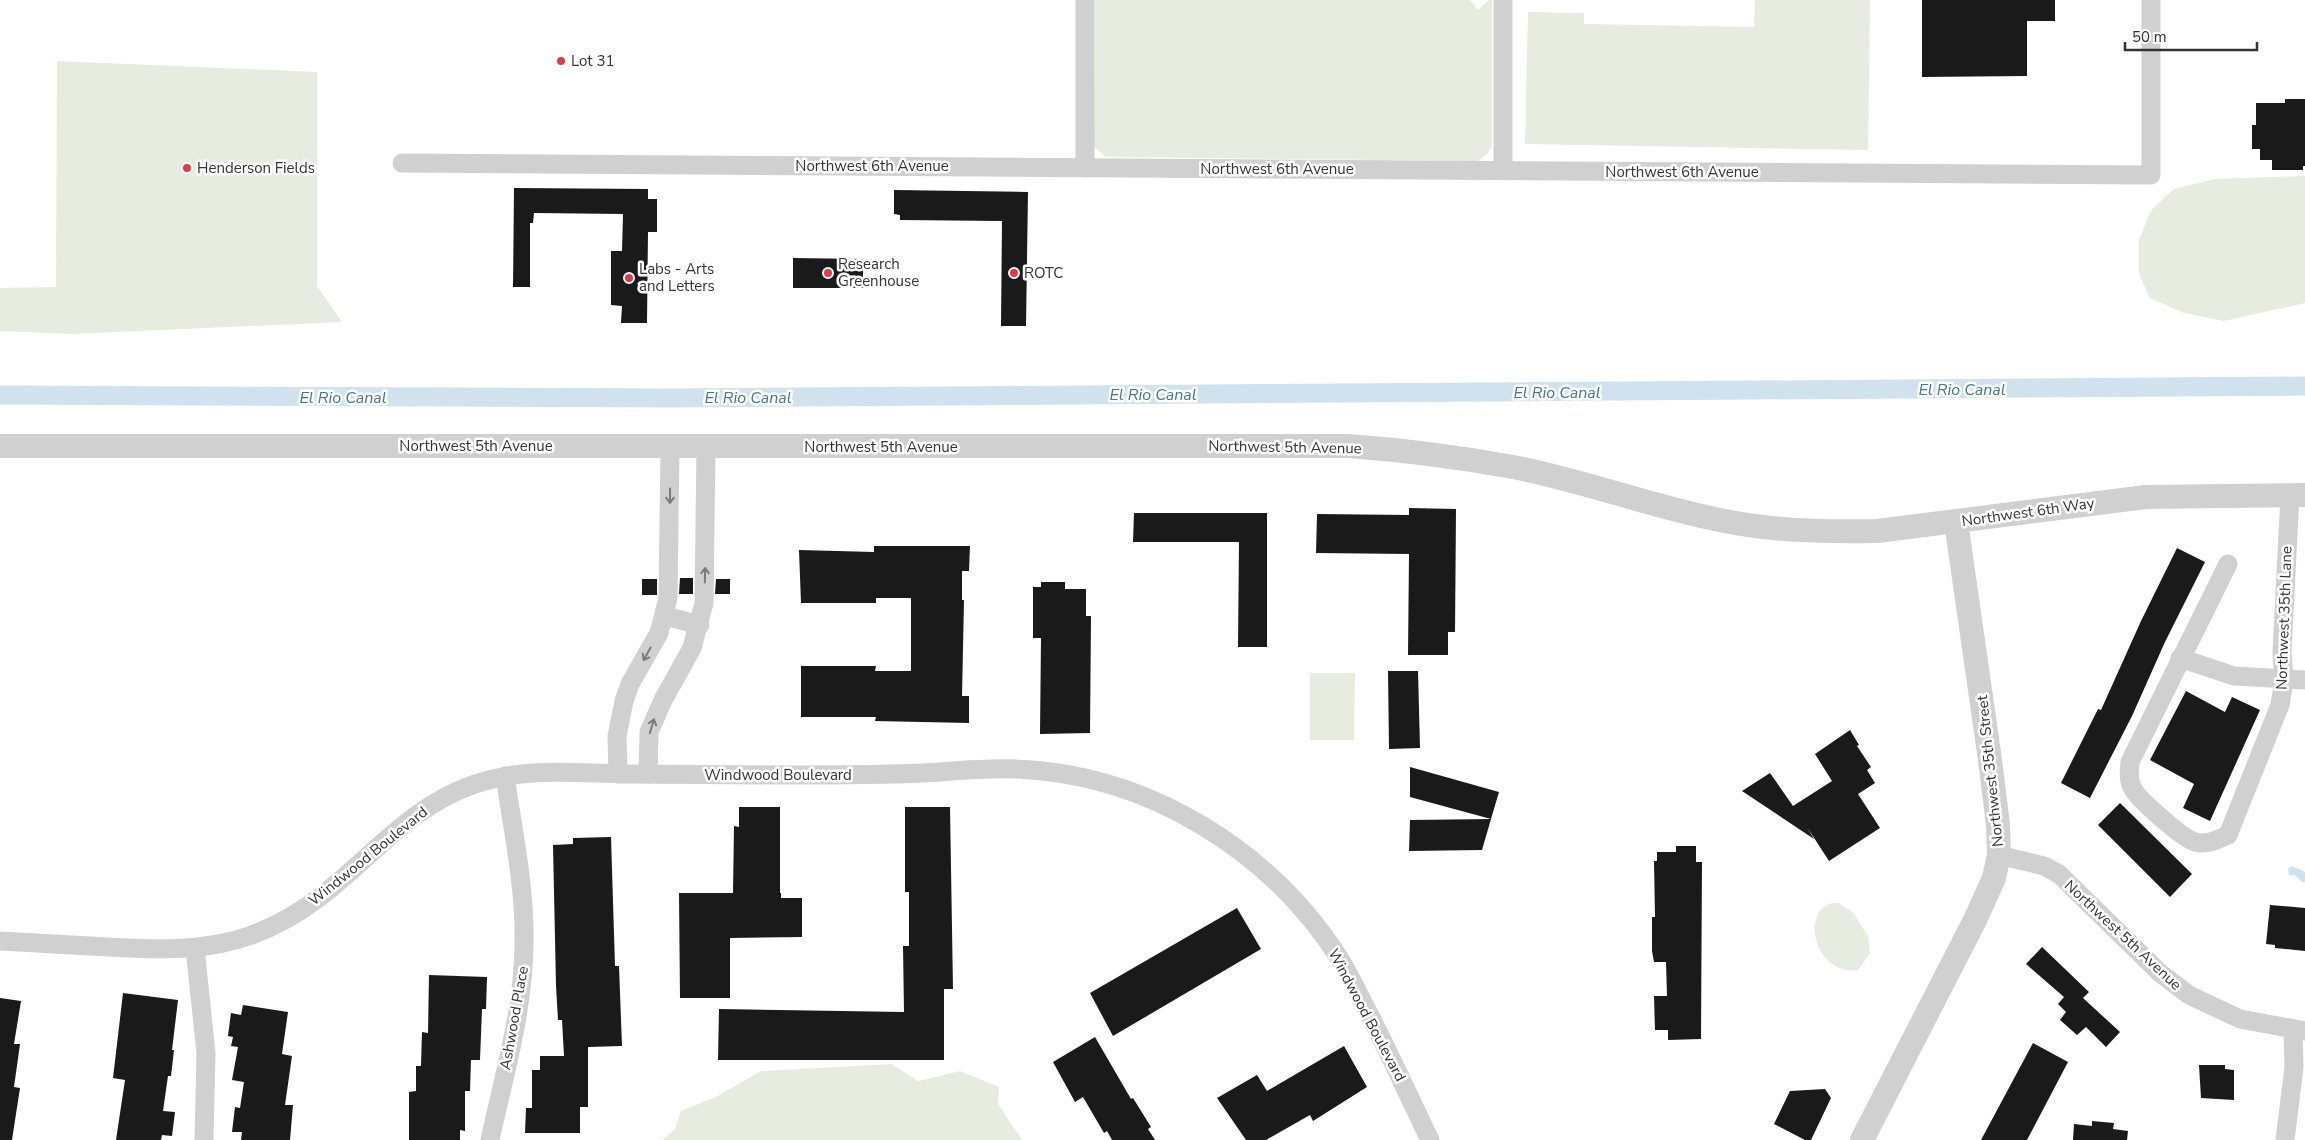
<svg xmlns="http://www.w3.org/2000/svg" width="2305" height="1140" font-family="'Nunito Sans',sans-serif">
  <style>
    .green { fill: #e6ecdf }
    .water { fill: #cfe2ee }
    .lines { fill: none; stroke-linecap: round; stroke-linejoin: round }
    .canal { stroke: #cfe2ee; stroke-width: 19 }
    .building { fill: #1a1a1a }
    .minor { stroke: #d0d0d0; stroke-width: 19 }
    .tertiary { stroke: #d0d0d0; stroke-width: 24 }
    .oneway { stroke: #7a7a7a }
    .poi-dot { fill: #e63946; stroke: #fff; stroke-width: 2 }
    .labels { text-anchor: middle; stroke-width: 5; stroke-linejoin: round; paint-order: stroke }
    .poi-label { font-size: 15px; fill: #333; stroke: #fff; text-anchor: start }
    .street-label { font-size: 15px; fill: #333; stroke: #fff }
    .water-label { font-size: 16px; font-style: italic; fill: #3f7597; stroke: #fff }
  </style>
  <rect width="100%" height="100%" fill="#fff"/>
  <!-- green -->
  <g class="green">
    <path d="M1095,0H1470L1478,10L1489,0H1492V147L1486,155L1478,161L1106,157L1094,147Z"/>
    <path d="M1755,0H1870L1868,150L1525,144L1528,12L1584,13V24L1754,27Z"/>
    <path d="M57,61L317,72V286L342,322L70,334L0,331V288L56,287Z"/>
    <path d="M2305,176V303L2224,321L2184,313L2150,298L2139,274V240L2151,210L2174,189L2215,179Z"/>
    <path d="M1310,673H1355L1354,740H1310Z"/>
    <path d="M1832,903H1839L1853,913L1860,923L1868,936L1870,953L1858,970C1816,976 1799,913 1832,903Z"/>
    <path d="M892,1064L918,1081L960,1071L999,1087L998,1104L1022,1140H662L675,1129L681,1111L716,1097L761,1071Z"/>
  </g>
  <!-- water -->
  <path class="water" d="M2292,866L2305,872V882H2302L2295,875H2289L2288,869Z"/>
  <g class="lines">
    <!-- canal -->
    <path class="canal" d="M0,395L674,398L2305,386"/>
  </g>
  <!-- building -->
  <g class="building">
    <path d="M1922,0H2055V21H2027V76L1922,77Z"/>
    <path d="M2285,99H2305V166H2303V170H2272V160H2260V149H2252V125H2256V103H2285Z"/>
    <path d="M514,188L648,189V199H657V232H648L647,323H621L622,306L611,305V251H622L623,214L534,213L533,223H530V287H513Z"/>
    <path d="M894,190L1028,192L1026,326H1001L1002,221L900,220V215L894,214Z"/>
    <path d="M793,258L863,259V288H793Z"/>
    <path d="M1409,508L1456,509L1455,632H1448V655H1408L1409,554L1316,553L1317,514L1409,515Z"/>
    <path d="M1134,513H1267V647H1238L1239,542H1133Z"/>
    <path d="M874,546H970L969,571H962V600H964L962,696H969V723L875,721L876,717H801V666H876L875,671H911V598H876V603H801L799,550L874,552Z"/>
    <path d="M2177,548L2205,562L2165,642L2132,716L2090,798L2061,783L2098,709L2101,710L2141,621Z"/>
    <path d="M680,578H693V594H679Z"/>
    <rect x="642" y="579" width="15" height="16"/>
    <path d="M716,579H730V594H715Z"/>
    <path d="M1041,582H1065V589H1086V616H1091L1090,733L1040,734L1041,638H1033V587H1041Z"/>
    <path d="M1388,671H1418L1420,748L1389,749Z"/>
    <path d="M2186,691L2225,712L2232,697L2260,710L2210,821L2183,808L2194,784L2150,760Z"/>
    <path d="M1850,730L1859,745L1857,746L1871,767L1867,770L1875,783L1858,794L1880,828L1829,861L1807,827L1814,839L1742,791L1770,773L1793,806L1832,781L1815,754Z"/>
    <path d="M1410,767L1499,792L1491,819L1410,797Z"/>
    <path d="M2120,803L2192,874L2170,897L2098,825Z"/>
    <path d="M739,807H780V893H781V898H802V937L730,938V998H680L679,893H733L734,826L739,827Z"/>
    <path d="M905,807H950L953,989H944V1060H718L719,1009L904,1012L903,946H909V892H905Z"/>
    <path d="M1491,819L1482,850L1409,851L1410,820Z"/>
    <path d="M611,837L615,966H619L622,1046L588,1047V1107H580V1133H525L526,1108H532V1070H540V1056H564L562,1020H558L556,986L553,845L573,844V838Z"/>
    <path d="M1676,846H1696V862H1702L1701,1039L1668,1040V1030H1655L1654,996H1667L1666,962H1654L1652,951V917H1655L1654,861H1657V852H1676Z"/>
    <path d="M2270,905L2305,908V951L2275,948V945L2266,944Z"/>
    <path d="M1237,908L1261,949L1113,1036L1090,993Z"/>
    <path d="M2042,947L2089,992L2083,998L2120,1032L2106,1047L2086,1027L2077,1035L2060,1020L2066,1012L2058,1004L2064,997L2026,964Z"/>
    <path d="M429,975L487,977L486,1009H482L480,1060H471L470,1091H465V1131L460,1130V1140H409V1092L416,1091V1066H421L422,1032L428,1033Z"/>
    <path d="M123,993L178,1000L172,1050H174L171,1076H168L163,1111L175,1112L172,1136L162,1135L161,1140H116L125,1080L113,1078Z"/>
    <path d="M0,998L21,1001L14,1044H20L14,1087L20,1088L12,1140H0Z"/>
    <path d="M243,1005L288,1012L282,1054L292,1056L285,1105H293L290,1140H241L242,1132H232L235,1107L240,1108L244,1082L232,1080L238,1047L231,1046L233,1037L228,1036L231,1013L241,1015Z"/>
    <path d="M1095,1037L1131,1099L1133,1098L1151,1127L1148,1129L1155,1140H1112L1107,1131L1104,1133L1083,1097L1075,1102L1053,1062Z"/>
    <path d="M2033,1043L2068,1062L2027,1140H1981Z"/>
    <path d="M1344,1046L1367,1087L1313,1121L1310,1115L1266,1140H1246L1217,1098L1257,1075L1267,1091Z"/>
    <path d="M2199,1065H2225V1069L2234,1070V1100L2201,1098Z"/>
    <path d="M1825,1089L1831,1098L1811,1140H1805L1774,1124L1790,1091Z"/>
    <path d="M2092,1121L2114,1123L2113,1129L2128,1131L2127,1140H2073L2074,1124L2092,1126Z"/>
  </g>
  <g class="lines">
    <!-- minor -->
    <g class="minor">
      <path d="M402,163L2151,175V0"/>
      <path d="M1085,168V0"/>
      <path d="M1503,170V0"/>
      <path d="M2228,564L2130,762C2129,771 2128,781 2133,789C2139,800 2182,838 2195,842C2207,845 2217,840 2228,835L2280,705L2284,680L2282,652L2290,495"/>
      <path d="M665,616L700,625"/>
      <path d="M2180,658L2234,676L2305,680"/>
      <path d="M618,774L617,736L624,701L630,684L659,633L668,598L670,447"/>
      <path d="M648,774L649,732L663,700L692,648L704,603L706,447"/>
      <path d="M1999,855L2044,866L2059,874L2160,973L2189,995L2240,1019L2305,1031"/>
      <path d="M0,941C36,943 72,945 108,947C192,952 252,950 321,896C372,857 412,805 475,784C527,767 571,773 624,774C677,774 730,775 783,775C830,775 877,775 924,773C955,771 986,768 1016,769C1148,774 1271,850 1341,961C1351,977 1359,995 1368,1012C1390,1054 1409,1097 1430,1140"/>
      <path d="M195,948L206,1053L204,1140"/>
      <path d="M490,1140C504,1075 524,1009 524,942C525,887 513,831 505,776"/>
      <path d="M2285,1140L2294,1067L2293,1029"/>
    </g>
    <!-- tertiary -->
    <g class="tertiary">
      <path d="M0,446H1348C1403,450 1458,457 1513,467C1581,480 1647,505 1715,519C1769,531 1822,532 1877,531L2146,497L2305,495"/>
      <path d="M1862,1140L1976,918L1994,878L1999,855L1998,825L1990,760L1956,522"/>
    </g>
  </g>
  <!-- one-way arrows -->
  <defs><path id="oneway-shaft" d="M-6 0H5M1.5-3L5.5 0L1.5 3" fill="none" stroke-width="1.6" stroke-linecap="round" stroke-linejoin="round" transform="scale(1.25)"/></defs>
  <g class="oneway">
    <use href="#oneway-shaft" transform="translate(670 496) rotate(90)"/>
    <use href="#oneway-shaft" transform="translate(705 575) rotate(-89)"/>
    <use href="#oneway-shaft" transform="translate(647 654) rotate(119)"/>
    <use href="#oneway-shaft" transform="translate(652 726) rotate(-73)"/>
  </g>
  <!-- markers -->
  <g class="poi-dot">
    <circle cx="561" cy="61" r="5"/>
    <circle cx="187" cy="168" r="5"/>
    <circle cx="828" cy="273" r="5"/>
    <circle cx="1014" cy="273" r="5"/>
    <circle cx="629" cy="278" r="5"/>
  </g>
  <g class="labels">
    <!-- poi labels -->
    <g class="poi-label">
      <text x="571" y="66">Lot 31</text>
      <text x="197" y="173">Henderson Fields</text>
      <text x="838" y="269">Research<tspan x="838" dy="17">Greenhouse</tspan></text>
      <text x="639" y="274">Labs - Arts<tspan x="639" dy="17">and Letters</tspan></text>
      <text x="1024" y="278">ROTC</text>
    </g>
    <!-- street labels -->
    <g class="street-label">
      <text x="872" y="171">Northwest 6th Avenue</text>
      <text x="1277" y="174">Northwest 6th Avenue</text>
      <text x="1682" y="177">Northwest 6th Avenue</text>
      <text x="476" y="451">Northwest 5th Avenue</text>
      <text x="881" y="452">Northwest 5th Avenue</text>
      <text transform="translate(1285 447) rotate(1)" y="5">Northwest 5th Avenue</text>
      <text transform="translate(2028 512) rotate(-8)" y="5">Northwest 6th Way</text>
      <text transform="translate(2284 618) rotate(-88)" y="5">Northwest 35th Lane</text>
      <text transform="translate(1990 771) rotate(-96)" y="5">Northwest 35th Street</text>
      <text x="778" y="780">Windwood Boulevard</text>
      <text transform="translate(368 856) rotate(-39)" y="5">Windwood Boulevard</text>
      <text transform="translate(2123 935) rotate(43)" y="5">Northwest 5th Avenue</text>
      <text transform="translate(1367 1015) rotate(62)" y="5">Windwood Boulevard</text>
      <text transform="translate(514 1018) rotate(-80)" y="5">Ashwood Place</text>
    </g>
    <!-- water labels -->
    <g class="water-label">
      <text x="1962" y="395">El Rio Canal</text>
      <text x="1557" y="398">El Rio Canal</text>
      <text x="1153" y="400">El Rio Canal</text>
      <text x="343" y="403">El Rio Canal</text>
      <text x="748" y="403">El Rio Canal</text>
    </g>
  </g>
  <!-- scale -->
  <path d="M2125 42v8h132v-8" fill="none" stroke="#333333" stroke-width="2.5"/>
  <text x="2132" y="42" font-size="15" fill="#333333" stroke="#ffffff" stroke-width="4" paint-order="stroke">50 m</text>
</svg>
